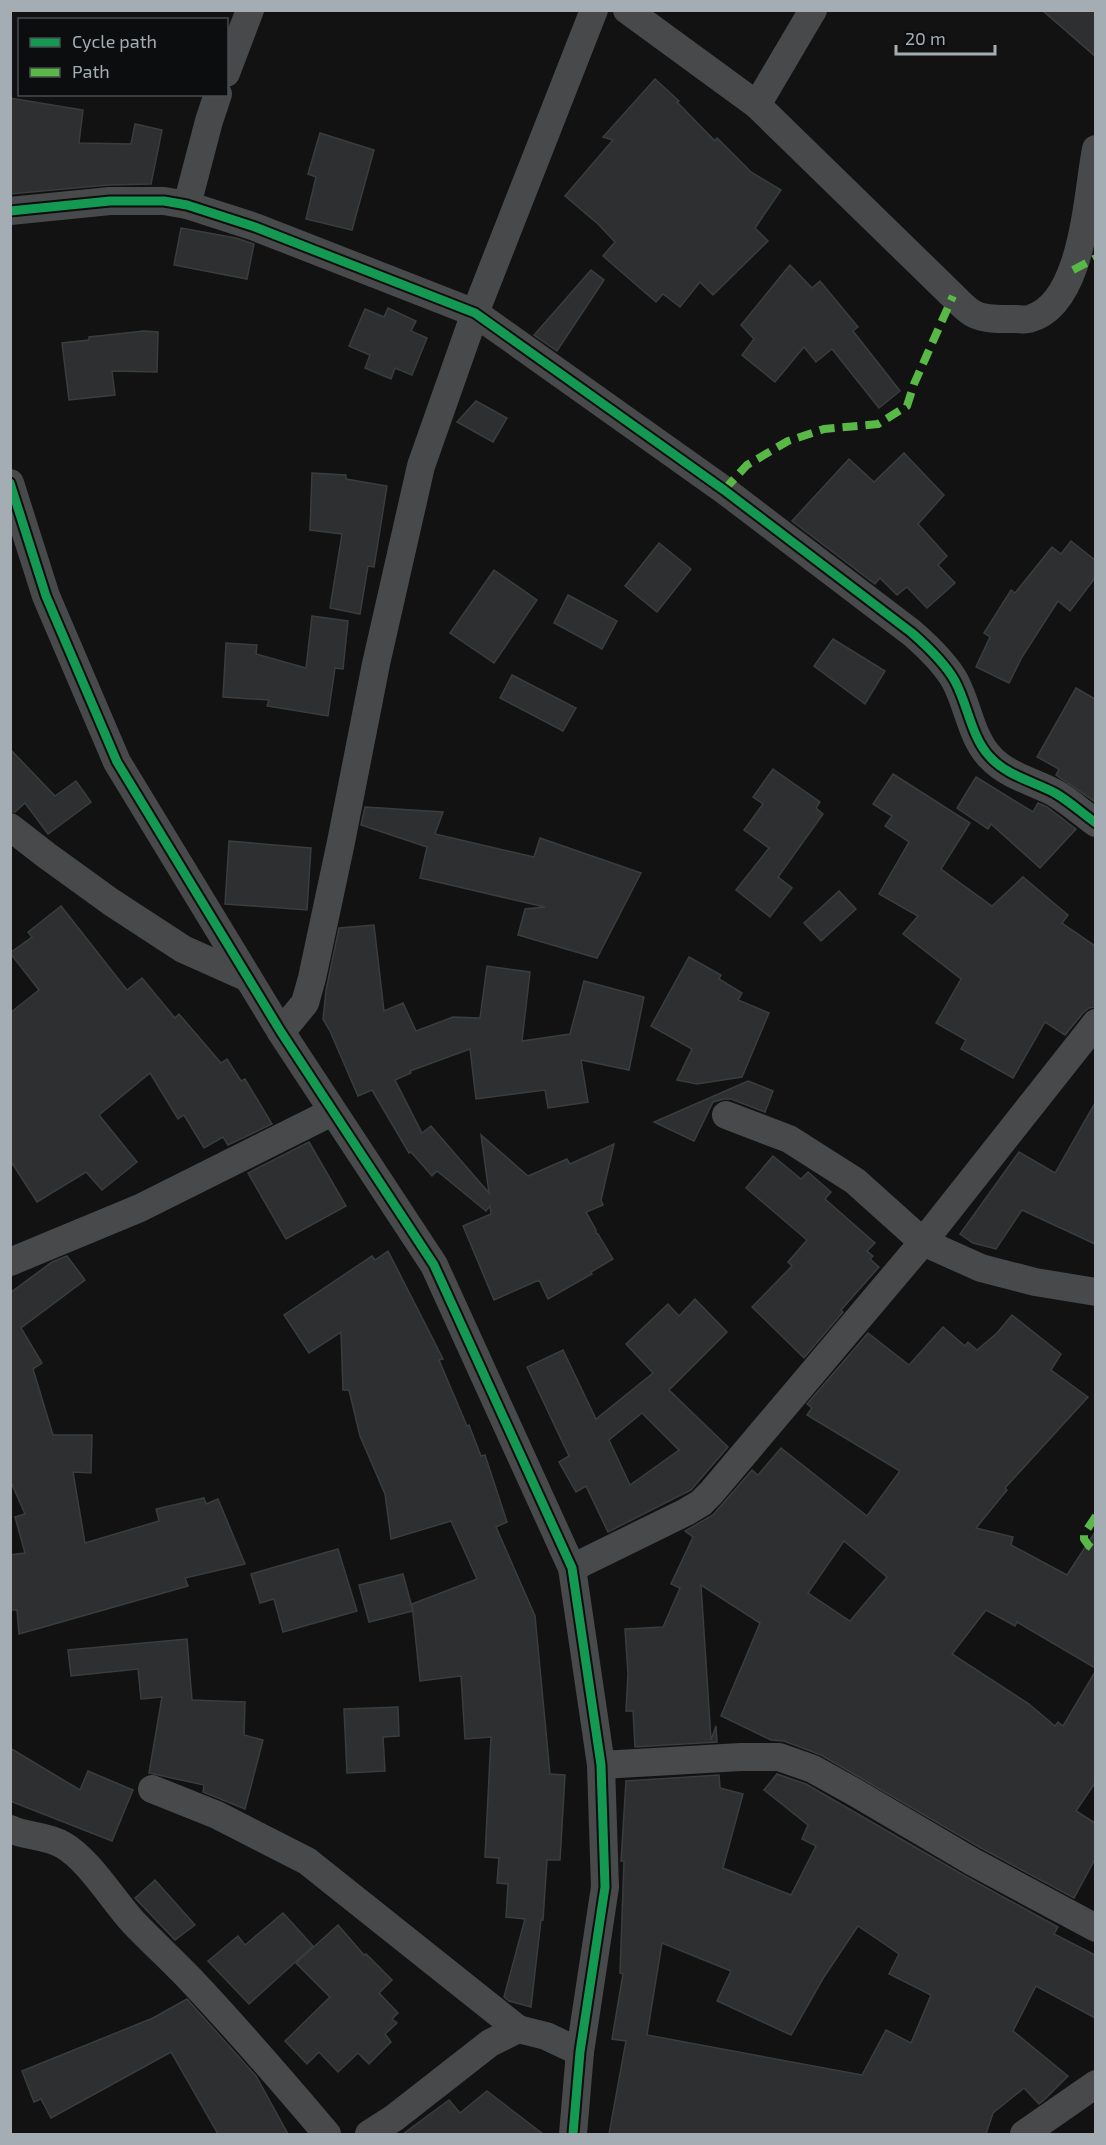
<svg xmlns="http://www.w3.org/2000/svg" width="1106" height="2145" font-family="'Exo 2',sans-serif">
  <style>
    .building { fill: #2e2f30; stroke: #3a3d3e; stroke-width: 1.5; fill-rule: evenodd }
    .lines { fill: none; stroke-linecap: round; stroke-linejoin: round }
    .street { stroke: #47494b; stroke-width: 28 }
    .quiet { stroke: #58b947; stroke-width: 8; stroke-dasharray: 15 8; stroke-linecap: butt }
    .cycleway-casing { stroke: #0c0d0e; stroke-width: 13 }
    .cycleway { stroke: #139951; stroke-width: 9 }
  </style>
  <rect width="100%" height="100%" fill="#121212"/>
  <!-- building -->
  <g class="building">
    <path d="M1042,10H1095V56Z"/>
    <path d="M655,79L679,101L677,102L715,141L717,138L751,172L781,190L755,228L768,241L713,295L700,282L680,307L663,294L656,302L603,256L615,242L598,224L565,196L613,140L603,137Z"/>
    <path d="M10,98L83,110L79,143L131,144L135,124L162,130L151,184L108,185L10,194Z"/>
    <path d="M320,133L374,150L352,230L306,219L316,177L308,174Z"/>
    <path d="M181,228L236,238L254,244L247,279L174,265Z"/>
    <path d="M790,265L812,288L820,281L858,327L853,331L900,391L879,408L832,349L816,362L804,347L775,382L742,355L754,339L741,325Z"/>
    <path d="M591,270L604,280L557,351L534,335Z"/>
    <path d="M388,308L416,321L411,331L427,338L412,375L395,368L391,379L365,368L370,355L349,346L365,309L384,317Z"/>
    <path d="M144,331L158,332L157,372L112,371L115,395L69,400L62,343L89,340V337Z"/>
    <path d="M476,401L507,418L493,442L457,422Z"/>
    <path d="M904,453L944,495L918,524L947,556L938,565L955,583L927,608L907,587L897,595L880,578L875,584L792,521L849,459L874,482Z"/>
    <path d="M312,473L346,475V479L387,486L374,567L368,566L360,614L330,608L342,534L310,530Z"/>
    <path d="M1071,541L1095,560V578L1070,611L1058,601L1022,657L1009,683L976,667L990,637L984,633L1011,590L1015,593L1052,547L1061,554Z"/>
    <path d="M659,543L691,569L657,612L625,586Z"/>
    <path d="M494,570L537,600L494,663L450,633Z"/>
    <path d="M568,595L617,621L602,649L554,623Z"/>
    <path d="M312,616L348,621L343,669L335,668L328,716L267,706L269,700L223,697L226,643L257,645L256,654L306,668Z"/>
    <path d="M833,639L885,671L865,704L814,666Z"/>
    <path d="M512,675L576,708L563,731L500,698Z"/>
    <path d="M1076,688L1095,699V798L1094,801L1056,775L1059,769L1037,757Z"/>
    <path d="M10,749L55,796L76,781L91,802L48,834L25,803L15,812L10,811Z"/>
    <path d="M773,769L820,802L816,808L823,814L778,877L792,888L770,917L736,890L769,848L744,830L763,804L753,797Z"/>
    <path d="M893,774L970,823L941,869L992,906L1023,877L1068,915L1062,923L1095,946V1007L1089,1008L1083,1013L1065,1035L1045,1022L1013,1078L961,1049L966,1040L936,1023L961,979L903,934L918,916L879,894L909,842L885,826L892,816L873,804Z"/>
    <path d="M976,777L1033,812L1038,803L1047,807L1076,829L1040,868L991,824L988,829L957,808Z"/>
    <path d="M365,807L443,812L435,834L534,857L540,838L641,873L597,958L518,935L525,909L545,907L420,878L427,847L361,825Z"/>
    <path d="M229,841L311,848L307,910L225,904Z"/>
    <path d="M839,891L856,909L821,941L804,923Z"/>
    <path d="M61,906L127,990L142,978L175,1018L179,1014L221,1063L227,1059L241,1081L245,1079L272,1124L228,1145L223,1137L204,1148L184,1115L178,1119L150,1073L99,1115L137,1162L102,1190L86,1172L37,1202L10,1160V1013L39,990L10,953L32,937L28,932Z"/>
    <path d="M374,925L384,1011L403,1003L416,1031L453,1017L480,1018L487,966L530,972L522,1041L570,1034L584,981L644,997L629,1070L581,1060L588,1102L548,1108L545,1090L476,1099L470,1049L410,1071L411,1073L395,1080L422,1133L431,1126L489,1193L481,1135L528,1176L567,1159L570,1164L614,1144L601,1200L603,1205L586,1212L596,1230V1233L598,1234L613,1259L591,1272L592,1274L548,1299L539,1280L494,1300L463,1226L491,1214L490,1206L486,1211L437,1171L432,1176L411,1152L409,1153L372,1090L358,1096L330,1031L323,1019L326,990L339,928Z"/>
    <path d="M689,957L721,975L719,979L742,993L738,1000L769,1013L742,1077L697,1084L677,1080L692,1049L651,1026Z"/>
    <path d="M748,1081L773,1091L765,1112L731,1099H724L713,1102L694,1141L654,1122Z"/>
    <path d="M1095,1103V1244L1022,1210L996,1249L973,1243L960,1234L1019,1152L1055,1173Z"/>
    <path d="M309,1142L346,1206L286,1239L248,1173Z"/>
    <path d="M773,1156L801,1179L808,1172L831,1192L825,1199L875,1243L867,1251L873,1256L870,1259L879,1267L841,1310L843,1312L804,1358L752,1307L792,1266L788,1262L807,1240L746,1188Z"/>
    <path d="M388,1251L443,1359L439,1360L467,1426L469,1425L481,1456L485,1455L507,1522L496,1527L535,1616L550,1774L565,1775L560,1860H547L543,1920H541L531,2007L509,2001L504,1997L525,1919L506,1917L508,1884L497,1883L499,1858L485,1857L491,1737L465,1739L461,1676L420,1681L412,1604L477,1579L451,1521L391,1539L385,1494L360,1436L349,1390H343L341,1332L309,1353L284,1315L372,1256L375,1260Z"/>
    <path d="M67,1256L85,1280L21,1328L42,1363L33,1369L53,1435H92L91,1473L73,1472L85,1543L159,1521L156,1509L204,1498L206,1504L218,1499L245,1564L185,1578L188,1586L19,1634L17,1610H10V1555L25,1553L15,1517L25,1514L10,1480V1293L52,1262Z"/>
    <path d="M695,1299L727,1332L669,1390L728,1447L691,1490L608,1532L586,1486L576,1492L559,1462L569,1456L527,1367L563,1350L596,1419L653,1373L626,1344L668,1304L679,1316ZM642,1413L679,1450L630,1485L609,1440Z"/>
    <path d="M1012,1315L1061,1354L1051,1370L1088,1397L1005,1488L1007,1490L976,1528L1013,1537L1011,1545L1067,1575L1095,1532V1668L1017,1622L1015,1626L986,1610L952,1654L1029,1704L1055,1726L1058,1722L1063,1726L1095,1672V1783L1076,1811L1095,1823V1859L1074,1898L981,1848L821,1755L784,1741L771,1740L721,1716L760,1623L701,1585L711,1740L716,1726L717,1742L635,1747L633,1711H626L628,1674L625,1629L663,1627L680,1588L671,1584L693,1537L685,1531L713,1515L752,1470L758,1475L781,1448L867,1516L900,1471L807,1415L812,1408L807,1404L868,1333L909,1365L943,1327L965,1346L968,1342L977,1350L997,1333ZM844,1541L887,1577L850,1621L808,1593Z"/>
    <path d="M338,1549L357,1611L283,1632L274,1599L260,1603L251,1574Z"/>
    <path d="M403,1574L413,1611L369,1622L359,1585Z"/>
    <path d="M187,1639L192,1700L245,1702L244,1735L263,1740L245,1809L203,1792L204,1785L149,1773L162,1697L141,1699L138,1669L71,1676L68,1650Z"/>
    <path d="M398,1707L399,1736L383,1737L385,1771L347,1773L344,1709Z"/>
    <path d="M10,1748L80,1790L88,1771L133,1790L112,1841L10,1801Z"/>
    <path d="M777,1774L806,1784L965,1876L1058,1927L1054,1934L1095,1955V2018L1036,1986L1013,2031L1068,2076L1044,2100L1039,2104L1024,2088L993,2113L986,2134H609L626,2041L612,2039L623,1974L620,1973L624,1861H621L626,1781L719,1775L720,1788L743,1794L723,1868L791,1895L816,1846L802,1839L808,1825L764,1790ZM858,1926L899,1954L889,1974L931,1995L911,2043L886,2030L862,2075L647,2035L662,1943L731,1971L717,2001L791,2035L824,1977Z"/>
    <path d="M155,1880L195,1925L175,1940L135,1898Z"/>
    <path d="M283,1913L313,1946L249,2004L208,1961L238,1936L245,1945Z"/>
    <path d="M338,1925L364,1955L366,1954L392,1980L379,1993L398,2013L392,2019L397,2023L385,2034L391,2042L369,2064L358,2053L338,2072L319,2052L307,2064L285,2041L330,1997L296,1963Z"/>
    <path d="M187,1999L256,2076L288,2134H218L171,2052L51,2118L41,2099L34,2102L22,2071L153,2018Z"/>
    <path d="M487,2091L543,2134H403L449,2100L460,2113Z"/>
  </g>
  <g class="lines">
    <!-- street -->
    <g class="street">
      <path d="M627,10L757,105L953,296C959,302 966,310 974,314C985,320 1003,319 1015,319C1019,319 1025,320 1029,319C1084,305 1087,194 1096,149"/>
      <path d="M226,73L250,10"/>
      <path d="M757,105L813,10"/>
      <path d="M187,205L209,121L218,94"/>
      <path d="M10,211L110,201H164L187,205L255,227L475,313L724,490L912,633C928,647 945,663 955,681C968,705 971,737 990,757C1006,775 1034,782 1055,793C1069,801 1082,813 1096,823"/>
      <path d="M10,483L46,596L117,762L281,1032L434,1265L572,1568L601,1765L605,1887L580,2052L573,2134"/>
      <path d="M10,827L46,855L111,902L183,949L248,978"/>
      <path d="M281,1032L305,1003L312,978L341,842L376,664L421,466L475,313L594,10"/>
      <path d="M726,1115L789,1139L855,1181L923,1242L981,1268L1035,1282L1096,1292"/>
      <path d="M10,1262L140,1208L332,1112"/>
      <path d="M572,1568L686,1512L701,1503L711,1493L923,1242L1096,1023"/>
      <path d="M601,1765L741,1757H779L813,1769L856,1793L973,1862L1096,1928"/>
      <path d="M152,1789L217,1815L307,1861L518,2029"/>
      <path d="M10,1829C27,1837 46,1835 63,1845C88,1859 113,1900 133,1922C152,1942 172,1960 191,1980C238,2030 283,2082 327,2134"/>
      <path d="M369,2134L394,2118L490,2043L518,2029L546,2036L580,2052"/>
      <path d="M1024,2134L1096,2084"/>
    </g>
    <!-- quiet -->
    <g class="quiet">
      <path d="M1073,270L1096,258"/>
      <path d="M724,490L747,465L788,441L824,429L878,424L907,406L914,384L953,296"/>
      <path d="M1096,1516L1084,1534V1539L1089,1546L1096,1551"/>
    </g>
    <defs>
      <g id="cycleway">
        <path d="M10,211L110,201H164L187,205L255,227L475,313L724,490L912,633C928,647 945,663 955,681C968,705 971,737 990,757C1006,775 1034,782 1055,793C1069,801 1082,813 1096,823"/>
        <path d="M10,483L46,596L117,762L281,1032L434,1265L572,1568L601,1765L605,1887L580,2052L573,2134"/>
      </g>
    </defs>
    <!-- cycleway casing -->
    <use href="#cycleway" class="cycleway-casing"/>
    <!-- cycleway -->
    <use href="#cycleway" class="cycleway"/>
  </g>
  <!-- border -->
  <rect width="1106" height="2145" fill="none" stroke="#a3adb3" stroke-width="24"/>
  <!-- legend -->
  <rect x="18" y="18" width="210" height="78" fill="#0c0d0e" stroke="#484d50" stroke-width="1.5"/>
  <rect x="30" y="38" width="30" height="9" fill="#139951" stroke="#484d50" stroke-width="1.5"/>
  <text x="72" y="48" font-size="18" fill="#a3adb3">Cycle path</text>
  <rect x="30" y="68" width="30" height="9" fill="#58b947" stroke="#484d50" stroke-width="1.5"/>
  <text x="72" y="78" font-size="18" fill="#a3adb3">Path</text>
  <!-- scale -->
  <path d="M896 45v9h99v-9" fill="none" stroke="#a3adb3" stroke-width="3"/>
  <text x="905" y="45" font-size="18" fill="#a3adb3" stroke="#0c0d0e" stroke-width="4.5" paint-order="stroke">20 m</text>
</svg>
